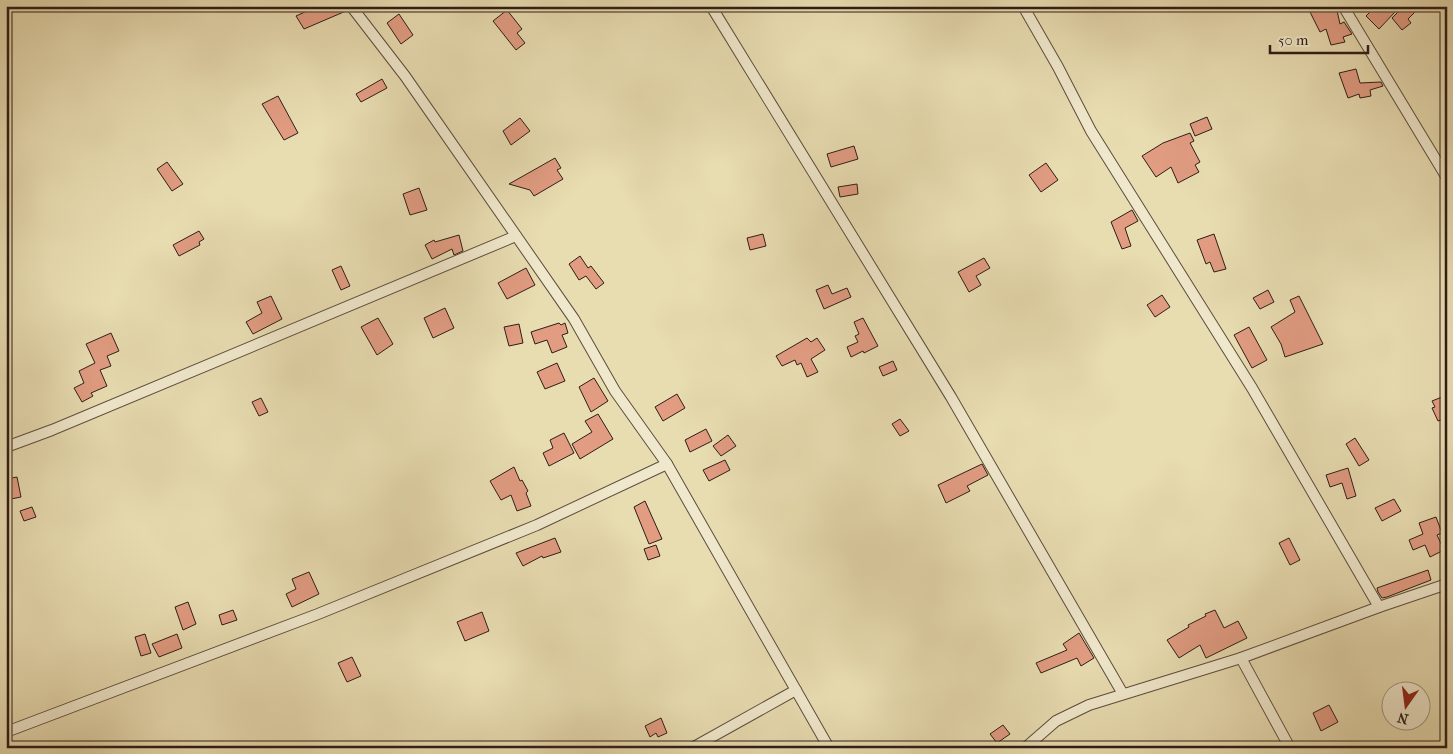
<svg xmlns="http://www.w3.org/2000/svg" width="1453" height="754" font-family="'IM FELL French Canon',serif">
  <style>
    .building { fill: #e19c82; stroke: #2f1d16 }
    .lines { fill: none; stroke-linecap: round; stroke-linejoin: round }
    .minor-casing { stroke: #5d4d3d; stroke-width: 12 }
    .minor { stroke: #f0e8cc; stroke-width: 10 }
  </style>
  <rect width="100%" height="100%" fill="#e8dcb1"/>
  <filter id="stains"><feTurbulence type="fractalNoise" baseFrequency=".004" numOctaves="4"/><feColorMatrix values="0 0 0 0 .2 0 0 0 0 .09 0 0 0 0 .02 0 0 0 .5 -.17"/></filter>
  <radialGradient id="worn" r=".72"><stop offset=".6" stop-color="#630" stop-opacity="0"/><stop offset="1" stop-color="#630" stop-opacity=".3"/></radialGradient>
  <!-- building -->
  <g class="building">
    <path d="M318,6H344L346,11L304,29L296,16Z"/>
    <path d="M1307,6H1336L1340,24L1344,22L1352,34L1343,37L1345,42L1331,45L1326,29L1320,32Z"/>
    <path d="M1376,6H1390L1395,12L1379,29L1366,16Z"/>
    <path d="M1404,6H1421L1408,19L1411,23L1402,30L1392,18Z"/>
    <path d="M507,10L522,29L517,33L525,43L516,50L493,21Z"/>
    <path d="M399,14L413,35L401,44L387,23Z"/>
    <path d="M1356,69L1360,83L1381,82L1383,86L1370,90L1371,96L1360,98L1359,94L1348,98L1339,73Z"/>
    <path d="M382,79L387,88L361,102L356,94Z"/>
    <path d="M278,96L298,133L284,140L262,104Z"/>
    <path d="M1207,117L1212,129L1195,136L1190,124Z"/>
    <path d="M520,118L530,131L511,145L503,131Z"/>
    <path d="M1190,133L1194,141L1190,143L1200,162L1195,165L1199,172L1178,183L1171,167L1156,177L1142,156L1163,143Z"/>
    <path d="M854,146L858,159L831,167L827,154Z"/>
    <path d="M555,158L561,168L557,170L563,179L534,196L530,190L509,184Z"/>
    <path d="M167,162L183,184L172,191L157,169Z"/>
    <path d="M1046,163L1058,180L1041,192L1029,175Z"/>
    <path d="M857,184L858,194L840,197L838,187Z"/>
    <path d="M419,188L427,210L410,215L403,194Z"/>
    <path d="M1132,210L1138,221L1125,228L1131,246L1122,249L1111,222Z"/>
    <path d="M199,231L204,239L199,242L200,245L179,256L173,245Z"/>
    <path d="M763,234L766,246L750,250L747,238Z"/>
    <path d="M1214,234L1226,269L1214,272L1210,262L1206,264L1197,240Z"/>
    <path d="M459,235L463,251L454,255L452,249L432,259L425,245L434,240L435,242Z"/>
    <path d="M580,256L588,268L591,266L604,283L596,289L586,276L579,280L569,264Z"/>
    <path d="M984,258L990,268L976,276L981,285L969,292L958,272Z"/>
    <path d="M341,266L350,286L341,290L332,270Z"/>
    <path d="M526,268L535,285L507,299L498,283Z"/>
    <path d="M828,285L832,294L847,288L851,297L824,309L816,290Z"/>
    <path d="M1268,290L1274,302L1260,309L1253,298Z"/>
    <path d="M1162,295L1170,307L1155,317L1147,305Z"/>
    <path d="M271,296L282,319L253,334L246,322L262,313L257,302Z"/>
    <path d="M1299,296L1323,344L1285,357L1281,344L1271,327L1295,312L1290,300Z"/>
    <path d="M445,308L454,328L433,338L424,318Z"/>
    <path d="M378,318L393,344L377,355L361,327Z"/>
    <path d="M863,318L878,346L864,353L863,351L851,357L847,347L858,342L855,336L859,334L854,322Z"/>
    <path d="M559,323L561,325L565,323L568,333L562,335L567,347L552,353L547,340L535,344L531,332Z"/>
    <path d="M519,324L523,343L509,346L504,327Z"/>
    <path d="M1249,327L1267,360L1252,368L1234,335Z"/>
    <path d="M111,333L119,351L107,356L111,366L100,370L107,386L91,393L93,396L82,402L74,388L84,383L79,371L95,363L86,344Z"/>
    <path d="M807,338L811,342L817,338L825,350L811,359L818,372L807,377L801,363L797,365L795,360L782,366L776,356Z"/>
    <path d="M893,361L897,370L883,376L879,367Z"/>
    <path d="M557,363L565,381L545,389L537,372Z"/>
    <path d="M594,378L608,401L591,412L579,387Z"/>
    <path d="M677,394L685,408L663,421L655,407Z"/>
    <path d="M1447,395V418L1438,421L1432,408L1435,407L1432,401Z"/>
    <path d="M261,398L268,412L259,416L252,402Z"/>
    <path d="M598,414L613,439L580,459L572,444L592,432L585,421Z"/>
    <path d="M900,419L909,431L900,436L892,424Z"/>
    <path d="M706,429L712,441L690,452L685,440Z"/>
    <path d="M564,433L574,453L549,466L543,453L553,448L550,440Z"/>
    <path d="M728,435L736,446L721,456L713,446Z"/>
    <path d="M1355,438L1369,460L1359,466L1346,444Z"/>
    <path d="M725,460L730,470L709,481L703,470Z"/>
    <path d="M982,464L988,475L967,486L970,491L946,503L938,485Z"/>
    <path d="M514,467L520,481L522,480L528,491L526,493L531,506L517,511L511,495L501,500L490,481Z"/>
    <path d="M1348,468L1356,496L1347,499L1342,483L1330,487L1326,475Z"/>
    <path d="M17,477L21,497L6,500V479Z"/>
    <path d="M1394,499L1401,511L1382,521L1375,508Z"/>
    <path d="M645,501L662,539L649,544L634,507Z"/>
    <path d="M32,507L36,517L24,521L20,511Z"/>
    <path d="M1436,517L1442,533L1437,535L1444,550L1430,557L1425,545L1413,550L1409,540L1423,534L1419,523Z"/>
    <path d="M555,538L561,552L543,558L542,556L523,566L516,553Z"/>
    <path d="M1289,538L1300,560L1290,565L1279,543Z"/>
    <path d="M656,545L660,556L648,560L644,549Z"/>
    <path d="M1428,570L1431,580L1387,597L1382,598L1378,592L1377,588Z"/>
    <path d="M309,572L319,594L292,607L286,594L296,589L292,579Z"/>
    <path d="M188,602L196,624L183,630L175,607Z"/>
    <path d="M233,610L237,620L222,625L219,615Z"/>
    <path d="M1215,610L1224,628L1238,621L1247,638L1206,658L1200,645L1179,658L1167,640L1189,627L1188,625L1206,616L1205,614Z"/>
    <path d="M482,612L489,631L465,641L457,622Z"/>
    <path d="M1079,633L1094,658L1081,666L1077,658L1041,673L1036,663L1067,650L1063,644Z"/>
    <path d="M145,634L151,653L141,656L135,637Z"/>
    <path d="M177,634L182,648L159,657L152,644Z"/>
    <path d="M352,657L361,676L347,682L338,663Z"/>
    <path d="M1329,705L1338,722L1321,731L1313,713Z"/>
    <path d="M661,718L667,733L658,737L656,733L650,737L645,726Z"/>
    <path d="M1003,725L1010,734L997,743L990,734Z"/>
  </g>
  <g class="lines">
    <defs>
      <g id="minor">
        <path d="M351,6L405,76L574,319L615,391L667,464L829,748"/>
        <path d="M711,6L951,397L1123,694"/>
        <path d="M1023,6L1058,67L1091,131L1252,388L1379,607"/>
        <path d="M1343,6L1447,178"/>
        <path d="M6,447L52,430L516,236"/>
        <path d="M1241,658L1290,748"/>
        <path d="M6,732L318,614L537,525L667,464"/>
        <path d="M692,748L796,690"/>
        <path d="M1025,748L1056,721L1089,705L1241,658L1379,607L1447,584"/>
      </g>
    </defs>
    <!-- minor casing -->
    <use href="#minor" class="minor-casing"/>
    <!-- minor -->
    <use href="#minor" class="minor"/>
  </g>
  <!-- margin -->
  <rect width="1453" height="754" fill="none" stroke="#e8dcb1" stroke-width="25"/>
  <rect x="8" y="8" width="1438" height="739" fill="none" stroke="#2f1d16" stroke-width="2.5"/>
  <rect x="12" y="12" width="1428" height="729" fill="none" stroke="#2f1d16"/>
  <!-- north arrow -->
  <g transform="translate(1406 706) rotate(194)"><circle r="24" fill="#f0e8cc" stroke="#a39783"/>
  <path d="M0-4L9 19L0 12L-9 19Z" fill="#8f2418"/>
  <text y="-8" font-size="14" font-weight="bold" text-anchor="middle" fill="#2f1d16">N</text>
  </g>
  <!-- scale -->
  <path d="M1270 45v8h98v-8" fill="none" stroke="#2f1d16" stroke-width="2.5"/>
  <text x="1278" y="45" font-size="15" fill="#2f1d16" stroke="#f0e8cc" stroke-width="4" paint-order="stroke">50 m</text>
  <rect width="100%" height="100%" filter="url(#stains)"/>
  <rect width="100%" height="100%" fill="url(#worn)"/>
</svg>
